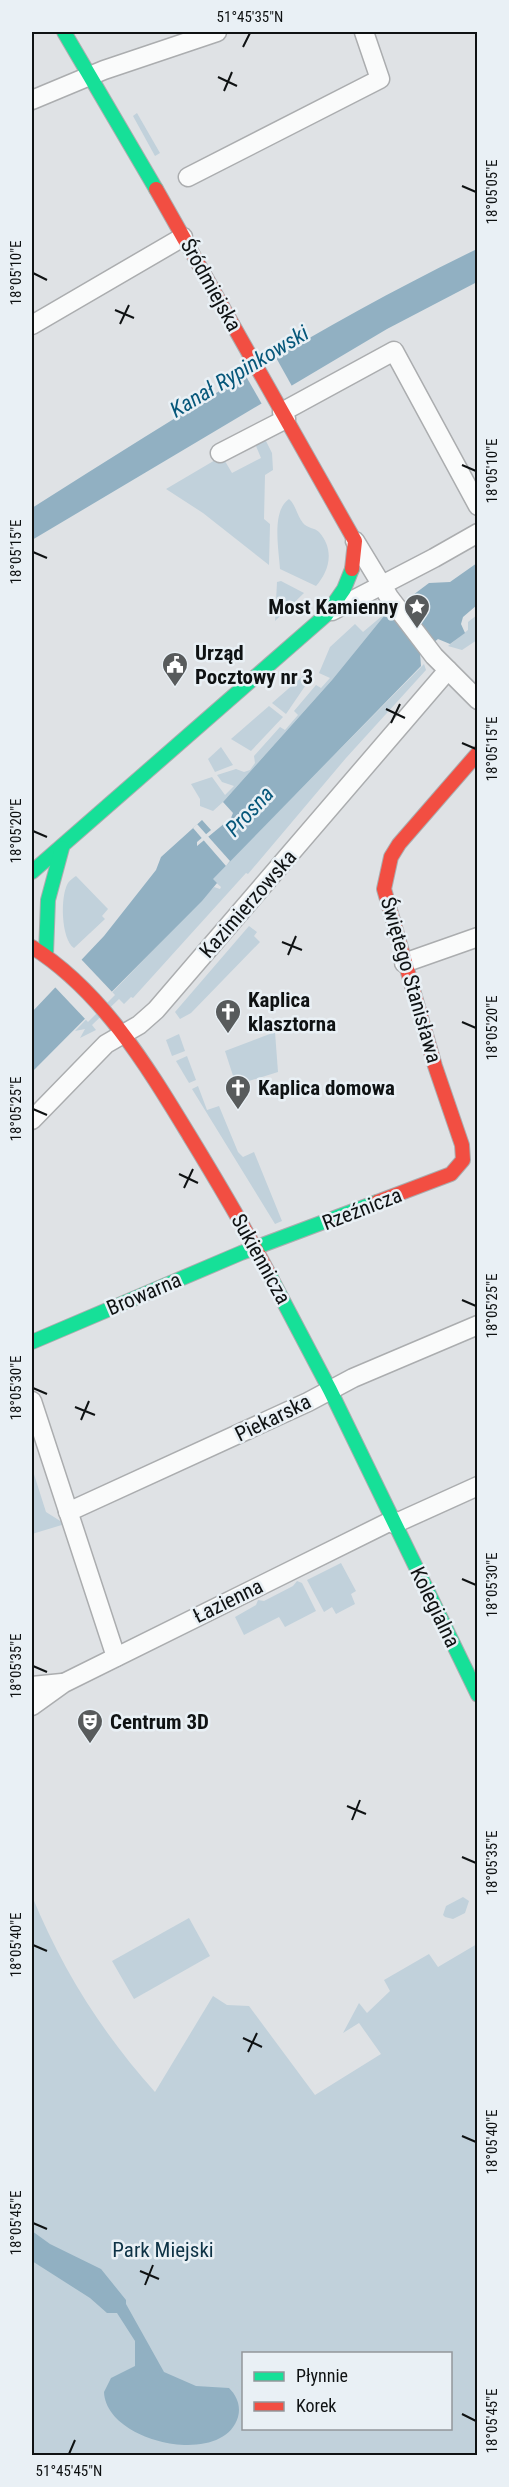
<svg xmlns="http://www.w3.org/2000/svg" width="509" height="2487" font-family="'Roboto Condensed',sans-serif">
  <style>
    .green { fill: #c1d1db; fill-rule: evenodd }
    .water { fill: #91b0c2 }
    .pier { fill: #dfe2e5 }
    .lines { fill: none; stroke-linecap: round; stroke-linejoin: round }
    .street-casing { stroke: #abadaf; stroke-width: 21 }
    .fast-casing { stroke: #abadaf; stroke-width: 16 }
    .jam-casing { stroke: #abadaf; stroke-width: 16 }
    .street { stroke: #fafbfb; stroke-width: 18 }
    .fast { stroke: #16e098; stroke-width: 14 }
    .jam { stroke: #f24e42; stroke-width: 14 }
    .ticks { fill: none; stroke: #0f1213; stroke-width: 2 }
    .labels { text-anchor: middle; stroke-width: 5; stroke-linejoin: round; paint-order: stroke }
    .street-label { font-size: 21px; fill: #0f1213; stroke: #e9f0f5 }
    .poi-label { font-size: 21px; font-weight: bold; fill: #0f1213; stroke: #e9f0f5; text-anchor: start }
    .park-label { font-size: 21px; fill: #0d3245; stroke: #e9f0f5 }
    .water-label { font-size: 22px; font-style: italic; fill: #06577a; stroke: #e9f0f5 }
    .neatline { fill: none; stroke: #0f1213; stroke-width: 2 }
    .ticks-label { font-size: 15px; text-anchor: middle; fill: #0f1213 }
  </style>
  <rect width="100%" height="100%" fill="#dfe2e5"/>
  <!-- green -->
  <g class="green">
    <path d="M137,113L160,153L155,156L133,116Z"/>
    <path d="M261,440L266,441L272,453L273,470L265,475L264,519L270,524L269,565L203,513L166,489L222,456L232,473L261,458L256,446Z"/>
    <path d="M289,499C296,505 297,516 303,523C307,528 315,528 319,532C336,551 328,573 316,586L280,569C279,550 271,511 289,499Z"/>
    <path d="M281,581L304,593L275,621L277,582Z"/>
    <path d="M477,615V640L462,650L448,646L468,630V622Z"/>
    <path d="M382,616H384L332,680L223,802L213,811L200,806V799L191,784L212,777L225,795L234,786L222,782L217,775L236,769L244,772L250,770L255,763L254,756L280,727L285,730L298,715L294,711L316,685L321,688L330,678L319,673L330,647L355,624L363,632Z"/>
    <path d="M424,664L426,670L346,758L248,874L246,873L133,998L131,997L124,1004L119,999L92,1025L96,1030L80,1038L85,1029L75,1031L214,887L220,889L221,887L212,879Z"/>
    <path d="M311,669L314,670V673L286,714L272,703Z"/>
    <path d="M269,706L283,717L251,751L231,739Z"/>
    <path d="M221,747L233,765L215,772L208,759Z"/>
    <path d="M76,876L108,909L102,916L105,919L74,948C61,939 60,896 68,883C70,880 73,878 76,876Z"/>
    <path d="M249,926L257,932L254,936L260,942L191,1013L180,1019L175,1012Z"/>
    <path d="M275,1032L278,1072L236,1085L225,1051Z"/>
    <path d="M179,1034L185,1051L172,1056L166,1040Z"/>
    <path d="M187,1056L196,1080L189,1083L176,1061Z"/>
    <path d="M198,1086L207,1110L219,1106L238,1152L243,1157L254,1152L282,1221L275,1224L192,1089Z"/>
    <path d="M32,1468L46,1512L65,1524L32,1534Z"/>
    <path d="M341,1563L356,1591L351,1594L355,1604L336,1614L332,1607L324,1612L307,1580Z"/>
    <path d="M297,1581L302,1583L316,1611L285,1627L279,1617L244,1635L235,1617L256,1605L258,1600L264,1601L293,1586Z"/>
    <path d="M32,1896C62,1969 102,2033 155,2092L213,1996L227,2005L249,2006L315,2095L381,2054L359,2023L343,2033L359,2003L367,2013L390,1991L384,1980L429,1954L438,1967L477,1944V2455H32ZM243,2354H450V2428H243Z"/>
    <path d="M463,1897L469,1901L465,1913L453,1919L445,1917L443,1915L446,1906Z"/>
    <path d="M189,1918L210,1956L134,1999L112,1961Z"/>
  </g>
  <!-- water -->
  <g class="water">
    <path d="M477,249V282L387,329L32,540V508C177,416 322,324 477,249Z"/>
    <path d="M477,563V605L463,617L461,624L465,633L450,644L438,639L420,653L421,666L213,879L217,883L202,901L32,1072V1012L104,936L156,870L161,857L202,820L211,830L197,842V846L231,818L233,813L223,802L332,680L384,616L396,621L414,607L413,595L429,583L450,582Z"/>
    <path d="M32,2231L50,2244L101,2269L126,2300V2304L164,2372L196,2386L229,2388C237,2396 241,2406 238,2417C223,2468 106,2443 104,2392L111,2378L135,2366V2341L117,2313H107L90,2298L32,2261Z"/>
  </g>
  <!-- pier -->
  <g class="pier">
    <path d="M274,354L293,388L263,406L243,371Z"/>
    <path d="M197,824L230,861L226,866L193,828Z"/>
    <path d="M80,958L115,995L88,1022L53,985Z"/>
  </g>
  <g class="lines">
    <defs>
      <g id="street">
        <path d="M32,100L104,70L217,32"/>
        <path d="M188,177L380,79L364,32"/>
        <path d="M32,325L183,237"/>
        <path d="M282,412L394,351L478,506"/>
        <path d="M220,453L286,419"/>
        <path d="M355,541L389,597L434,656L478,700"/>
        <path d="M332,611L434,558L478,533"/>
        <path d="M404,963L478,937"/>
        <path d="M32,1120L106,1044L139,1025L156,1010L448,670"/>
        <path d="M32,1401L116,1657"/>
        <path d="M68,1512L308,1402L353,1378L478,1325"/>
        <path d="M394,1524L478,1486"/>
        <path d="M32,1686L62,1683"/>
        <path d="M32,1706L64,1683L393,1520"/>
      </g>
      <g id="fast">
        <path d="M64,32L156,189"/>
        <path d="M32,872L326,615L344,589L352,569"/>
        <path d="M46,954L48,900L62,848"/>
        <path d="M269,1274L330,1390L478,1695"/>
        <path d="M32,1342L241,1253L377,1202"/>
      </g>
      <g id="jam">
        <path d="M156,189L355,541L352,569"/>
        <path d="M32,947C102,991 147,1066 189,1135C217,1181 244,1226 269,1274"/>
        <path d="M377,1202L451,1174L463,1160L462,1145L435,1066L384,889L391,857L399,844L478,753"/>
      </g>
    </defs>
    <!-- street casing -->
    <use href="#street" class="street-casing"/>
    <!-- fast casing -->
    <use href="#fast" class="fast-casing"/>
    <!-- jam casing -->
    <use href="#jam" class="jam-casing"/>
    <!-- street -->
    <use href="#street" class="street"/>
    <!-- fast -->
    <use href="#fast" class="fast"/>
    <!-- jam -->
    <use href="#jam" class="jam"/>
  </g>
  <!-- ticks -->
  <path class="ticks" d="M243,47L250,33M218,77L237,86M224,91L232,72M462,186L476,192M33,273L47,280M115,310L134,318M120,324L129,305M462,465L476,471M33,552L47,558M386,709L405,718M391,723L400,704M462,743L476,749M33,831L47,837M282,942L302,950M288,955L296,936M462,1022L476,1028M33,1109L47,1115M179,1174L198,1183M184,1188L193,1169M462,1300L476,1306M33,1388L47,1394M75,1407L95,1415M81,1420L89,1401M462,1579L476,1585M33,1666L47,1672M347,1806L366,1814M352,1820L360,1800M462,1857L476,1863M33,1945L47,1951M243,2038L262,2047M248,2052L257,2033M462,2136L476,2142M33,2223L47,2229M140,2271L159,2279M145,2285L153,2265M462,2414L476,2421M69,2454L75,2440"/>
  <!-- icons -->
  <defs>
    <symbol id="sight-pin" viewBox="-11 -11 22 30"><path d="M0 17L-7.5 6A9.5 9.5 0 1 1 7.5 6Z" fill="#585b5c" stroke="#e9f0f5"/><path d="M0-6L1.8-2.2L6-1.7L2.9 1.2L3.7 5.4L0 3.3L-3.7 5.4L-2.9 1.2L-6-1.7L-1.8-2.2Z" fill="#fff"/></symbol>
    <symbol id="civic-pin" viewBox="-11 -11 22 30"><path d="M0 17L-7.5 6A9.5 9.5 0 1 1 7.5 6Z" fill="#585b5c" stroke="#e9f0f5"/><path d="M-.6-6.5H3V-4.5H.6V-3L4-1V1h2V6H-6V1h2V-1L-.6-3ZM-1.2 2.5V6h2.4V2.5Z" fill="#fff"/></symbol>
    <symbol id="church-pin" viewBox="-11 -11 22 30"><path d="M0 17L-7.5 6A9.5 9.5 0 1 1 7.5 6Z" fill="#585b5c" stroke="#e9f0f5"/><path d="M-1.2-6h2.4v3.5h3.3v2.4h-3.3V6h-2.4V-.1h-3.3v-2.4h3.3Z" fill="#fff"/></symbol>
    <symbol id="theatre-pin" viewBox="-11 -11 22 30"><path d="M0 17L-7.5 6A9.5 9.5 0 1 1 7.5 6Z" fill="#585b5c" stroke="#e9f0f5"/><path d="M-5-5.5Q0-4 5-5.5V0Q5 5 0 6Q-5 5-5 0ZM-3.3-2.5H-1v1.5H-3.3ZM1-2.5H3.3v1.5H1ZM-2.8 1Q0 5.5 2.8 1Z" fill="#fff"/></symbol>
  </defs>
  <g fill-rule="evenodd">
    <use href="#sight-pin" x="402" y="592" width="30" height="40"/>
    <use href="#civic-pin" x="160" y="650" width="30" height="40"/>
    <use href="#church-pin" x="213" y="997" width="30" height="40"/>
    <use href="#church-pin" x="223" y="1073" width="30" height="40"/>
    <use href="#theatre-pin" x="75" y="1707" width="30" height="40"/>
  </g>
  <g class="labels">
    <!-- street labels -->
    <g class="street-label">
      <text transform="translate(211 285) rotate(61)" y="7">Śródmiejska</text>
      <text transform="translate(248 904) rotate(-49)" y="7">Kazimierzowska</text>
      <text transform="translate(411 980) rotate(74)" y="7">Świętego Stanisława</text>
      <text transform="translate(362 1209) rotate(-21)" y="7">Rzeźnicza</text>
      <text transform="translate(261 1259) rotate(61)" y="7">Sukiennicza</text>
      <text transform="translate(144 1294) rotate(-23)" y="7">Browarna</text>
      <text transform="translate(273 1418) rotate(-26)" y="7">Piekarska</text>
      <text transform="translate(228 1601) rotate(-26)" y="7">Łazienna</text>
      <text transform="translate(435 1607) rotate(64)" y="7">Kolegialna</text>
    </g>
    <!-- poi labels -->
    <g class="poi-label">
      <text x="398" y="614" text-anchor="end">Most Kamienny</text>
      <text x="195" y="660">Urząd<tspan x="195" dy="24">Pocztowy nr 3</tspan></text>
      <text x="248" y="1007">Kaplica<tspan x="248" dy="24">klasztorna</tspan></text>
      <text x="258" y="1095">Kaplica domowa</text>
      <text x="110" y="1729">Centrum 3D</text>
    </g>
    <!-- park labels -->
    <g class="park-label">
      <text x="163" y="2257">Park Miejski</text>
    </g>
    <!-- water labels -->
    <g class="water-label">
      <text transform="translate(239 371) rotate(-31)" y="8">Kanał Rypinkowski</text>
      <text transform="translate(249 811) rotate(-47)" y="8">Prosna</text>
    </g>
  </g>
  <!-- border -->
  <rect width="509" height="2487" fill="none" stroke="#e9f0f5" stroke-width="66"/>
  <!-- legend -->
  <rect x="242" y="2352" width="210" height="78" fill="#e9f0f5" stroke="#92979b" stroke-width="1.5"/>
  <rect x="254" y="2372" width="30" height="9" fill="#16e098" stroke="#92979b" stroke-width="1.5"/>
  <text x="296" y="2382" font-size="18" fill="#0f1213">Płynnie</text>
  <rect x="254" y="2402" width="30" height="9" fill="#f24e42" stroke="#92979b" stroke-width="1.5"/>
  <text x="296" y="2412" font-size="18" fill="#0f1213">Korek</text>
  <rect x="33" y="33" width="443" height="2421" class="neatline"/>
  <g class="ticks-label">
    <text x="250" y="22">51°45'35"N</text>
    <text transform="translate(492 192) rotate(-90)" y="5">18°05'05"E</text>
    <text transform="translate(16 273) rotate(-90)" y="5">18°05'10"E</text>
    <text transform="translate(492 471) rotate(-90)" y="5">18°05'10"E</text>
    <text transform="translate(16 552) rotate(-90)" y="5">18°05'15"E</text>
    <text transform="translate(492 749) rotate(-90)" y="5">18°05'15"E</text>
    <text transform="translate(16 831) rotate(-90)" y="5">18°05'20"E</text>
    <text transform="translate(492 1028) rotate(-90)" y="5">18°05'20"E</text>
    <text transform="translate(16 1109) rotate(-90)" y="5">18°05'25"E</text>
    <text transform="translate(492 1306) rotate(-90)" y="5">18°05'25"E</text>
    <text transform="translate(16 1388) rotate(-90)" y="5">18°05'30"E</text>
    <text transform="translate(492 1585) rotate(-90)" y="5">18°05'30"E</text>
    <text transform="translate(16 1666) rotate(-90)" y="5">18°05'35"E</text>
    <text transform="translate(492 1863) rotate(-90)" y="5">18°05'35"E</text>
    <text transform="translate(16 1945) rotate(-90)" y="5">18°05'40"E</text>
    <text transform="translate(492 2142) rotate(-90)" y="5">18°05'40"E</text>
    <text transform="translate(16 2223) rotate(-90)" y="5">18°05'45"E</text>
    <text transform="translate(492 2421) rotate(-90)" y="5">18°05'45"E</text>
    <text x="69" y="2476">51°45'45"N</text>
  </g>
</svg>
